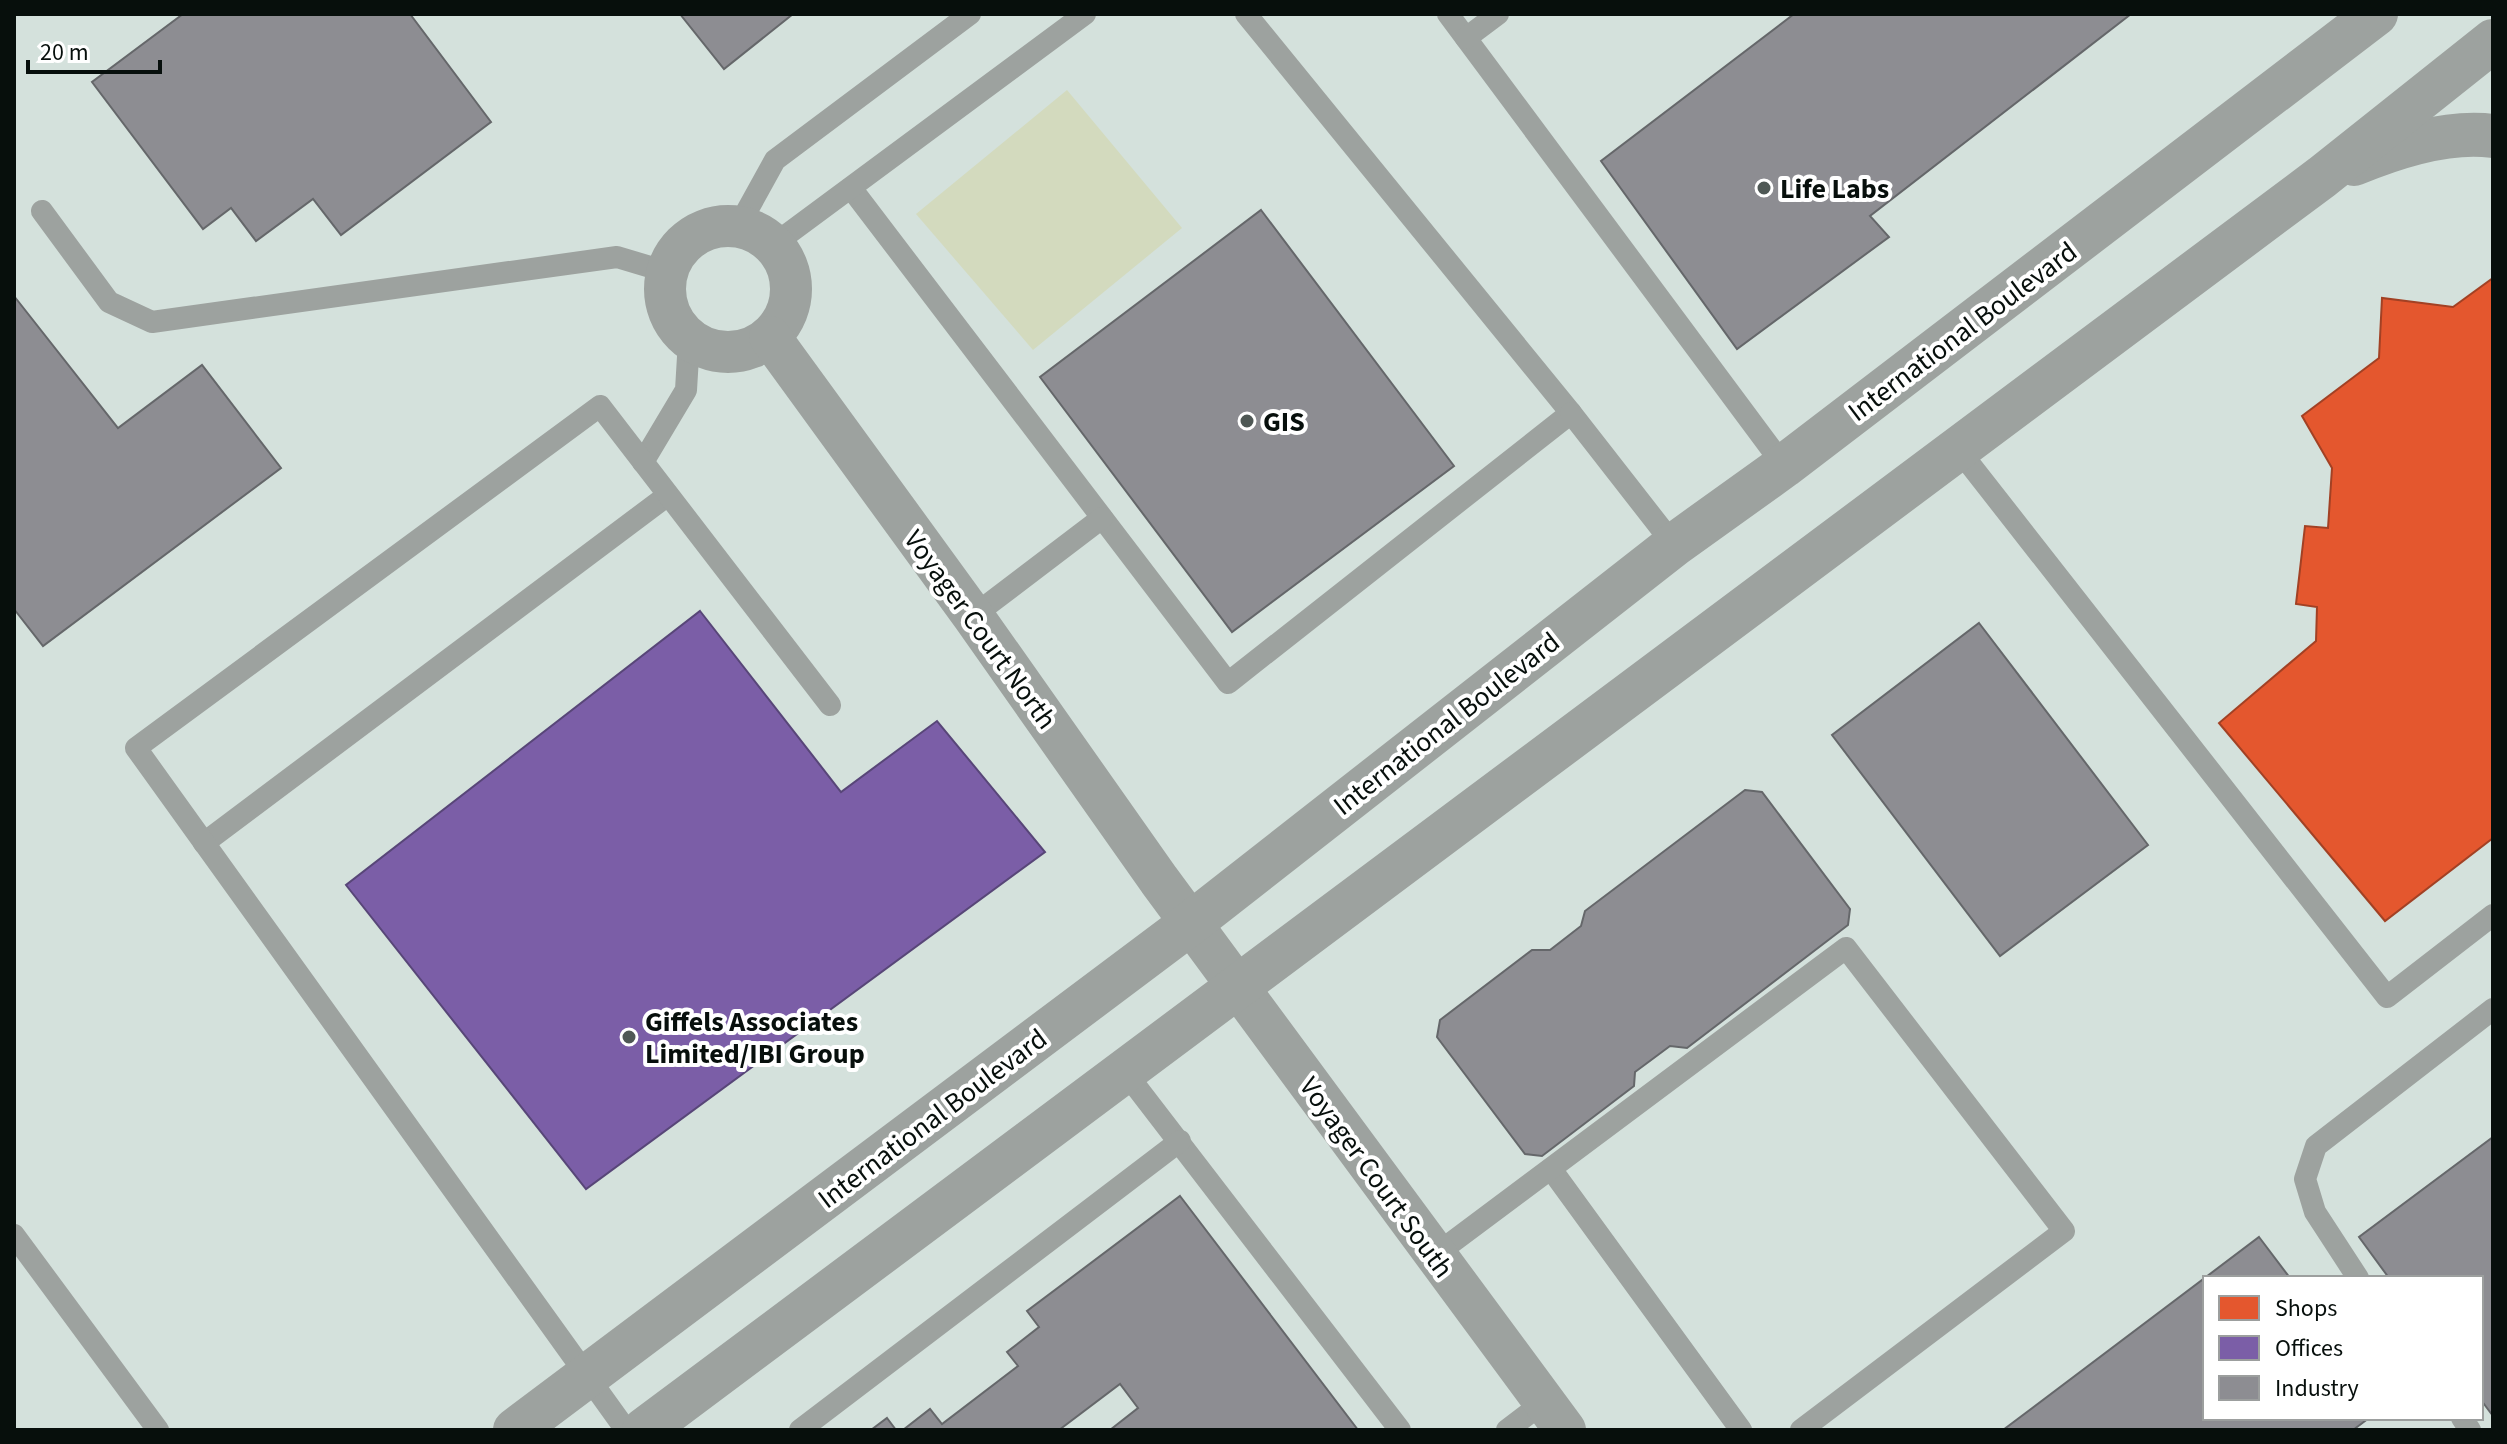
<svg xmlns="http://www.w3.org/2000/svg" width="2507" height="1444" font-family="'Source Sans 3',sans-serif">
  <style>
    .green { fill: #d3dabe }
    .shops { fill: #e4572e; stroke: #a24124; stroke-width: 2 }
    .offices { fill: #7b5ea7; stroke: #584678; stroke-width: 2 }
    .industry { fill: #8d8d92; stroke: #65676a; stroke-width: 2 }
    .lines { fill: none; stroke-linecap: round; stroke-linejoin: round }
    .service { stroke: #9da29f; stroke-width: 22 }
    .minor { stroke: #9da29f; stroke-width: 42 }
    .tertiary { stroke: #9da29f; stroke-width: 44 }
    .poi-dot { fill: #4f5855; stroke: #fff; stroke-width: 3 }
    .labels { text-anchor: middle; stroke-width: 8; stroke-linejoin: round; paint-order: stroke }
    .poi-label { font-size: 28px; font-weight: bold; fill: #070f0c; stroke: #fff; text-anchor: start }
    .street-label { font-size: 28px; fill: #070f0c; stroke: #fff }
  </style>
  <rect width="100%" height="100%" fill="#d4e1dc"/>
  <!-- green -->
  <path class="green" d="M1067,90L1182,228L1033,350L916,214Z"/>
  <!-- shops -->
  <path class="shops" d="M2493,278V838L2385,921L2219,723L2316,641L2317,607L2296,604L2305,526L2328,528L2332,468L2302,416L2379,358L2382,298L2453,307Z"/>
  <!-- offices -->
  <path class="offices" d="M700,611L841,792L937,721L1045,852L586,1189L346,885Z"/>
  <!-- industry -->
  <g class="industry">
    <path d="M183,14H410L491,122L341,235L313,199L256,241L231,208L203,229L92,82Z"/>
    <path d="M680,14H793L724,69Z"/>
    <path d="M1794,14H2131L1870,216L1889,237L1737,349L1601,161Z"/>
    <path d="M1261,210L1454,466L1232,632L1040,377Z"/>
    <path d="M14,296L118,428L202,365L281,468L43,646L14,609Z"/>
    <path d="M1979,623L2148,845L2000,956L1832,735Z"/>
    <path d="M1745,790L1762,792L1850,909L1848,925L1687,1048L1670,1046L1635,1072L1634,1086L1542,1156L1525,1154L1437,1037L1440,1020L1532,950H1550L1581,926L1585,911Z"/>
    <path d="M2493,1137V1416L2481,1400V1278H2389L2359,1237Z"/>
    <path d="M1180,1196L1358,1430H1110L1138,1408L1120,1384L1059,1430H903L930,1409L942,1424L1018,1366L1007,1352L1039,1327L1027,1311Z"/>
    <path d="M2259,1237L2290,1278H2205V1418H2369L2353,1430H2003Z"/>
    <path d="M887,1418L896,1430H871Z"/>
  </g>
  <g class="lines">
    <!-- service -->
    <g class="service">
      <path d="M1448,14L1784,466"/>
      <path d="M1466,38L1498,14"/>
      <path d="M851,188L1228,683L1571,413L1246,14"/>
      <path d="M42,211L109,302L152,322L617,257L667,272"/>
      <path d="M738,227L775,160L970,14"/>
      <path d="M773,245L1085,14"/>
      <path d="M1571,413L1674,545"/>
      <path d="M1958,449L2387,997L2493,915"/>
      <path d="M643,462L686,390L689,340"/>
      <path d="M973,616L1102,518"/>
      <path d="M204,843L668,495"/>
      <path d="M1125,1072L1400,1430"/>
      <path d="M1551,1169L1741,1430"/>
      <path d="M14,1235L158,1430"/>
      <path d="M1435,1255L1846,948L2064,1231L1801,1430"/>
      <path d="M2358,1278L2315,1212L2305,1179L2316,1146L2493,1009"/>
      <path d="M2462,1418L2470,1430"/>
      <path d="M626,1430L136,748L600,406L830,705"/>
      <path d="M800,1430L1180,1141"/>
      <path d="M1507,1430L1544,1402"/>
    </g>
    <!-- minor -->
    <g class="minor">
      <circle cx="728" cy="289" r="63"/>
      <path d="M770,337L973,616L1159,880L1565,1430"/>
    </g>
    <!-- tertiary -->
    <g class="tertiary">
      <path d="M2354,164C2395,147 2449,130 2493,136"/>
      <path d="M515,1430L1191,923L1674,545L1784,466L2376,14"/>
      <path d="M644,1430L2322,177L2493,41"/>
    </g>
  </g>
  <!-- markers -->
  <g class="poi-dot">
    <circle cx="1764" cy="188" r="8"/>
    <circle cx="1247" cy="421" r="8"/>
    <circle cx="629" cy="1037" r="8"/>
  </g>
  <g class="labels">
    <!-- poi labels -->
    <g class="poi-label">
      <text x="1780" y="198">Life Labs</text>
      <text x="1263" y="431">GIS</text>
      <text x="645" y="1031">Giffels Associates<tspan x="645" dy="32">Limited/IBI Group</tspan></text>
    </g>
    <!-- street labels -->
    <g class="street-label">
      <text transform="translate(1962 331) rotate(-37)" y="10">International Boulevard</text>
      <text transform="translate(981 629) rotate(54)" y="10">Voyager Court North</text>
      <text transform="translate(1446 723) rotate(-38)" y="10">International Boulevard</text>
      <text transform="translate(932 1118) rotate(-37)" y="10">International Boulevard</text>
      <text transform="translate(1377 1177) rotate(54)" y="10">Voyager Court South</text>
    </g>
  </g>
  <!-- border -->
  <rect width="2507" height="1444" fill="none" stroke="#070f0c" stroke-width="32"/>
  <!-- legend -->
  <rect x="2203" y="1276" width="280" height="144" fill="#ffffff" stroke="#9c9f9e" stroke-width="2"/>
  <rect x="2219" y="1296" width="40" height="24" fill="#e4572e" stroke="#9c9f9e" stroke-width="2"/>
  <text x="2275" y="1316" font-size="24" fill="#070f0c">Shops</text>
  <rect x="2219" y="1336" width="40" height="24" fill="#7b5ea7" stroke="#9c9f9e" stroke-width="2"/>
  <text x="2275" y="1356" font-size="24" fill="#070f0c">Offices</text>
  <rect x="2219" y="1376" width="40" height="24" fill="#8d8d92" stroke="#9c9f9e" stroke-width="2"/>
  <text x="2275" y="1396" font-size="24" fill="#070f0c">Industry</text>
  <!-- scale -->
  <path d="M28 60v12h132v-12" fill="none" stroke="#070f0c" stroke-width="4"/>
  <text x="40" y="60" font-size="24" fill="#070f0c" stroke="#ffffff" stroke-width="6" paint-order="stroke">20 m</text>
</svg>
